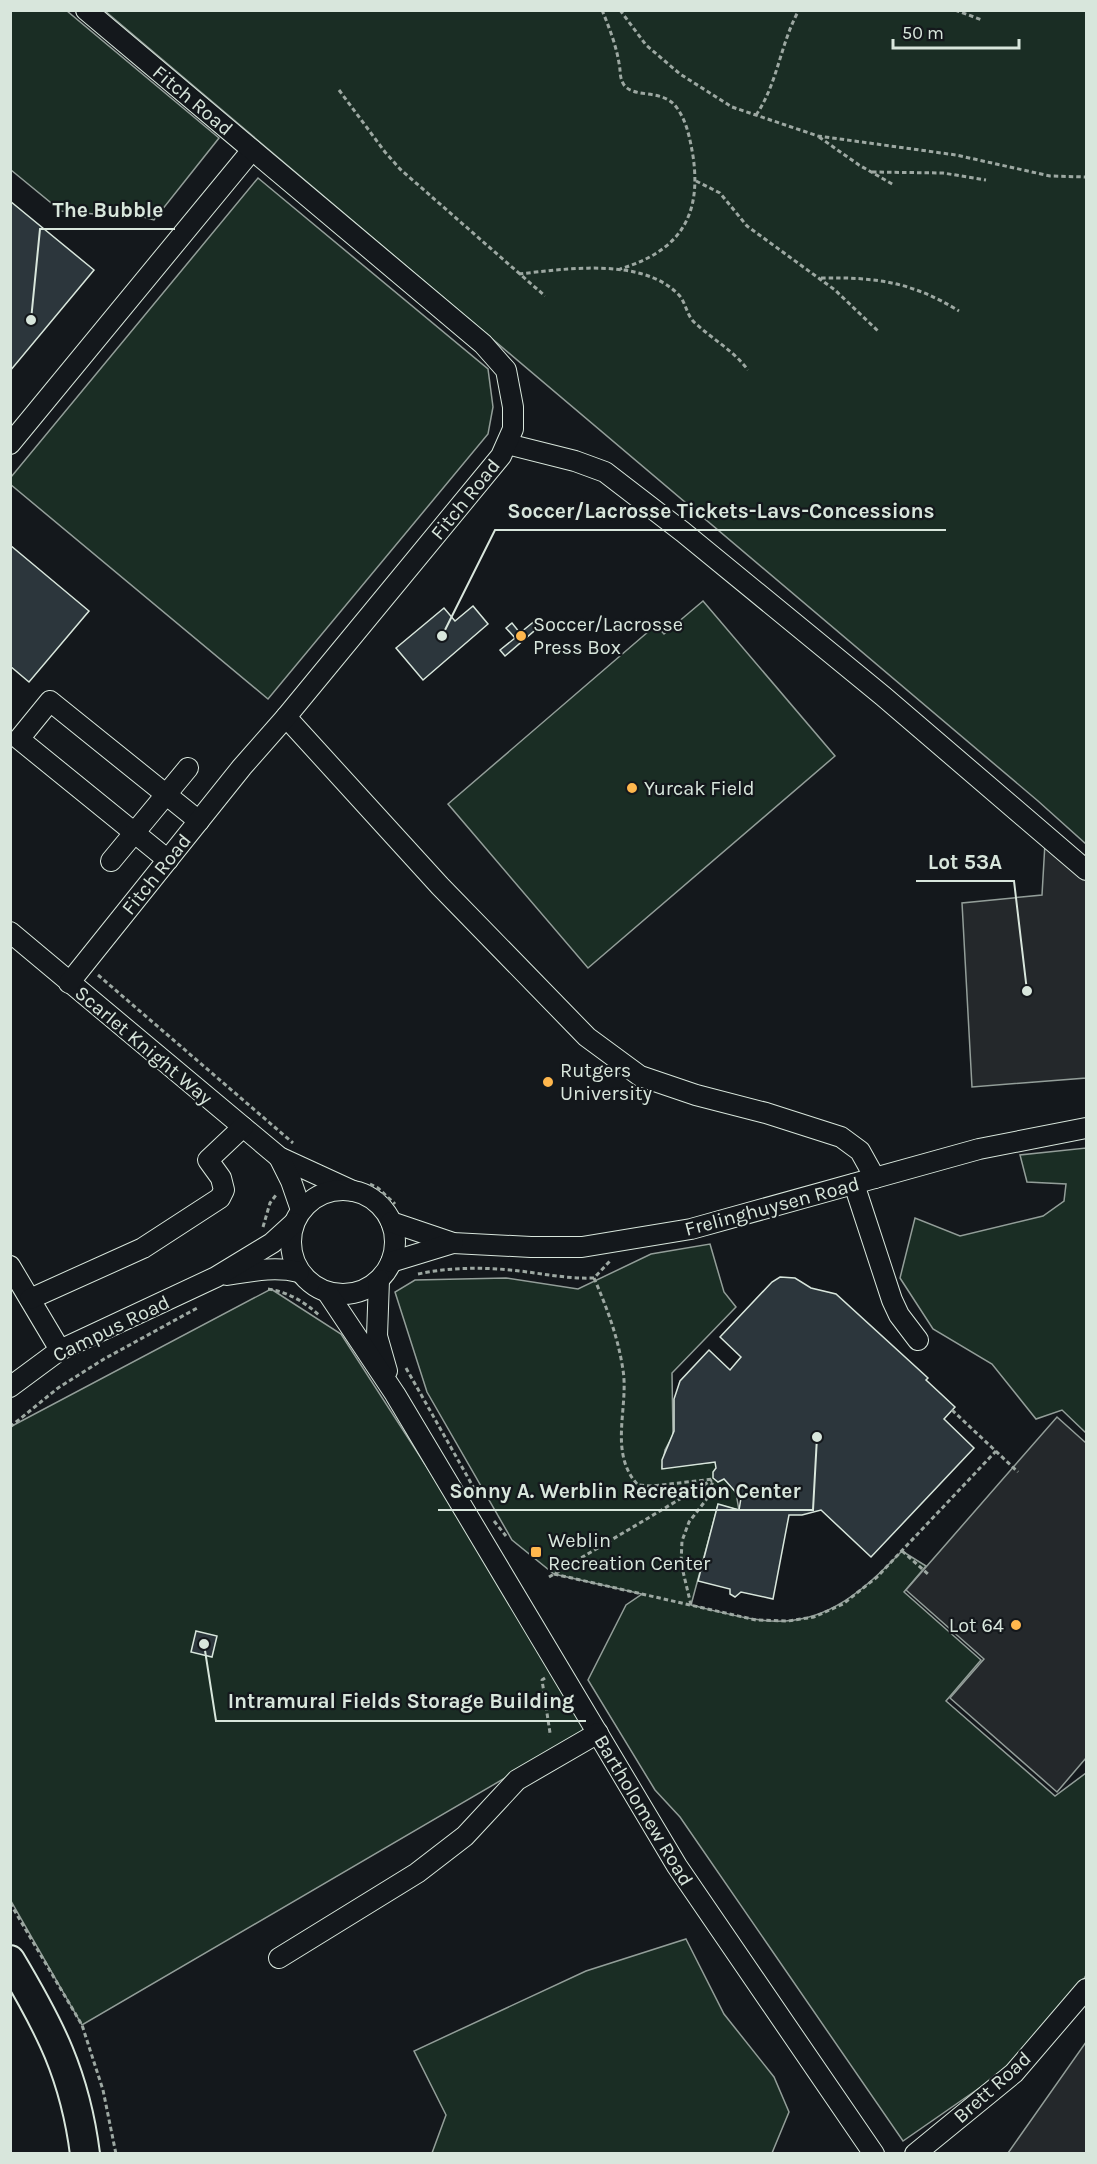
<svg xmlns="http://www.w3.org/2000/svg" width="1097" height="2164" font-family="Karla,sans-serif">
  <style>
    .green { fill: #1a2d24; stroke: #939e99; stroke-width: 1.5 }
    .parking { fill: #24282b; stroke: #939e99; stroke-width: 1.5 }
    .building { fill: #2c363c; stroke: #d8e6dc; stroke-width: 1.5 }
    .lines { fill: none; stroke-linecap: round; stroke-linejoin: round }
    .minor-casing { stroke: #d8e6dc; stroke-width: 22 }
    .highway-casing { stroke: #d8e6dc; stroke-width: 32 }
    .path { stroke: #9da8a2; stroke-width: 3; stroke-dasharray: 4.5 3; stroke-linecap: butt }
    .minor { stroke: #14181c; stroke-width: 20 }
    .highway { stroke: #14181c; stroke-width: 28 }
    .poi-dot { fill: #ffb74d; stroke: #14181c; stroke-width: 2 }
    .labels { text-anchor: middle; stroke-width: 4.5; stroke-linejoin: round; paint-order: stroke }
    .street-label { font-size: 20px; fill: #d8e6dc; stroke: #14181c }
    .poi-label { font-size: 20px; fill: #d8e6dc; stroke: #14181c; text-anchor: start }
    .leader { fill: none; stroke: #d8e6dc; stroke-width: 2 }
    .callout-dot { fill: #d8e6dc; stroke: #14181c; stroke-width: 2 }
    .callout-label { font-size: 21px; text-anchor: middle; font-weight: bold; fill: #d8e6dc; stroke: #14181c; stroke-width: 4.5; stroke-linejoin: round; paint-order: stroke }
  </style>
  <rect width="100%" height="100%" fill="#14181c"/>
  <!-- green -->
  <g class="green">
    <path d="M10,11H67L219,138L154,220L136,215L94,214L61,211L11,170Z"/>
    <path d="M105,11H1086V844L1038,801Z"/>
    <path d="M258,178L488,369L493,407L488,434L268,699L10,484L11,477Z"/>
    <path d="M703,601L835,756L588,968L448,804L656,625L664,634Z"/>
    <path d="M1086,1148V1433L1062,1410L1036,1419L992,1364L933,1329L900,1278L915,1218L960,1236L1043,1216L1064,1201L1066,1184L1027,1182L1020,1155Z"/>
    <path d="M710,1244L724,1292L736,1307L672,1373L673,1435L665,1450L662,1468L715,1462L736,1493L739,1510L718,1505L691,1605C712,1610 733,1616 754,1619C819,1631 860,1594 902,1551L926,1566L904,1592L981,1660L946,1701L1055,1796L1086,1773V1975L1078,1991L1011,2066L903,2141L680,1817L655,1790L588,1680L626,1605L642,1594L554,1574L512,1540L427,1392L395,1292L415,1280L506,1278L578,1289L651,1254Z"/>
    <path d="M271,1289L341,1334L594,1726L82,2025L11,1901L10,1427Z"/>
    <path d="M686,1939L724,2014L774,2077L789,2112L772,2153H432L446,2115L414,2051L586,1971Z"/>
  </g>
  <!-- parking -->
  <g class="parking">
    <path d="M1045,843L1086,879V1078L972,1087L962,903L1042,895Z"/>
    <path d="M1057,1417L1086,1443V1758L1057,1792L950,1698L984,1659L906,1590Z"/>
    <path d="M1086,2042V2153H1008Z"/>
  </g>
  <!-- building -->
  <g class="building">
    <path d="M10,201L94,270L10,371Z"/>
    <path d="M10,545L89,611L29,682L10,666Z"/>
    <path d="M473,606L488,624L423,680L396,648L444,608L455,621Z"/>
    <path d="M537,619L541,625L505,656L500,650L515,638L506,628L512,623L520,633Z"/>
    <path d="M780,1277L795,1278L811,1288L836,1294L928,1378L926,1380L955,1407L944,1419L974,1448L871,1557L821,1510L802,1515H789L773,1599L741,1592L735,1597L730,1594V1589L698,1581L718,1504L739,1510L741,1498L724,1479L718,1482L713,1478V1472L716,1468L715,1462L662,1469V1460L674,1431V1399L680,1381L709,1350L730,1370L741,1357L720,1337L772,1282Z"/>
    <path d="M196,1631L217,1636L212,1657L191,1652Z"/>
  </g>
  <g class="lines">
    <defs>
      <g id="minor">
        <path d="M10,444L252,150"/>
        <path d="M507,444L575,461L605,472L683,532L883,696L1086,870"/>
        <path d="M286,717L440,886L587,1037L640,1076L696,1095L766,1113L841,1137L860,1151L875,1178"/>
        <path d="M168,860L19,739L50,701L199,821"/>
        <path d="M111,861L188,768"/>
        <path d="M10,932L279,1157L353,1191"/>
        <path d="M69,983L242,767L286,717L501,456L513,429V407L506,370L483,344L86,10"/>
        <path d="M279,1157L291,1181L301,1210"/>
        <path d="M854,1184L892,1300L899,1315L918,1340"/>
        <circle cx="343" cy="1242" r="52"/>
        <path d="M391,1222L453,1243L531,1247H582L691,1229L979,1149L1086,1128"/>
        <path d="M391,1262L453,1243"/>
        <path d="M10,1266L60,1350"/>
        <path d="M227,1275C252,1271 275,1266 299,1272"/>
        <path d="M379,1280L377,1336L387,1371"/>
        <path d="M327,1292L395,1394L677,1866L874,2154"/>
        <path d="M30,1299L143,1248L220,1198L224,1190L221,1178L208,1160L243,1127"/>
        <path d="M10,1387L60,1350L216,1277L272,1243L294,1223"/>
        <path d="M279,1958L417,1873L465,1836L517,1780L598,1733"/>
        <path d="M915,2154L1014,2073L1086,1989"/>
      </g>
      <path id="highway" d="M10,1960C50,2027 75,2075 85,2154"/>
    </defs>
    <!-- minor casing -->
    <use href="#minor" class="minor-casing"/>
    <!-- highway casing -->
    <use href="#highway" class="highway-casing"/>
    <!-- path -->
    <g class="path">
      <path d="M602,10C609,27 616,45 619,63C621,72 619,77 624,85C635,99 663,88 677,108C687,122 690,139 693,156C702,217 679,251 620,269"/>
      <path d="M620,10L646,45L680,74L732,107L818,136L956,155L1050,176L1086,177"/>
      <path d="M955,10L982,20"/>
      <path d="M339,90L385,152L400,169L545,296"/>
      <path d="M756,115C778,83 780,44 799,10"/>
      <path d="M819,137L859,165L894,185"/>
      <path d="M872,172L943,173L986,180"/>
      <path d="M696,181L720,193L747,226L835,290L878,331"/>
      <path d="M519,274C566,269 641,257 678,294C686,302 686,314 694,322C712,339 733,350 748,370"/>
      <path d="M821,278C876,277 912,282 959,311"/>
      <path d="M98,975L293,1143"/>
      <path d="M370,1184L378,1188L395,1204"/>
      <path d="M263,1227L270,1203L276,1195"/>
      <path d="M418,1274C451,1267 487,1267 520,1271C545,1274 568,1279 594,1278L610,1261"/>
      <path d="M594,1278C607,1308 618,1337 623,1370C629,1408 608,1453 638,1485L652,1486L714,1479"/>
      <path d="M268,1289C288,1292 305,1302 320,1316"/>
      <path d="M406,1368L475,1490"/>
      <path d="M952,1410L1018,1472"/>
      <path d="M10,1427L58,1388L104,1359L199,1307"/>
      <path d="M494,1521L506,1536"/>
      <path d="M902,1551L929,1575"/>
      <path d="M554,1574L756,1620L788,1621L814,1617L843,1604L877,1577L996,1451"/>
      <path d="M549,1577L712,1480"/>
      <path d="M691,1605L681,1563L682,1541L689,1522L706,1500L713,1481"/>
      <path d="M545,1678L542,1680L550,1733L548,1735"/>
      <path d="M10,1903L82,2025L103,2090L116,2154"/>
    </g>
    <!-- minor -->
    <use href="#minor" class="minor"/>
    <!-- highway -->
    <use href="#highway" class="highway"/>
  </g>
  <!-- markers -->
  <g class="poi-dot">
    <circle cx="521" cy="636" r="6"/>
    <circle cx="632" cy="788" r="6"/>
    <circle cx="548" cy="1082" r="6"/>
    <rect x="530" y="1546" width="12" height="12" rx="3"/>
    <circle cx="1016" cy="1625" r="6"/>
  </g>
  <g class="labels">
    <!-- street labels -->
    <g class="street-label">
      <text transform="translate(193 100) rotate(40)" y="7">Fitch Road</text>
      <text transform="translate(465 499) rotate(-51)" y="7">Fitch Road</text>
      <text transform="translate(156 874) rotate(-51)" y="7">Fitch Road</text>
      <text transform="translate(144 1045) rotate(40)" y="7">Scarlet Knight Way</text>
      <text transform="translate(772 1206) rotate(-15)" y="7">Frelinghuysen Road</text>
      <text transform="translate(111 1328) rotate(-26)" y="7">Campus Road</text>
      <text transform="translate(644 1810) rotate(59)" y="7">Bartholomew Road</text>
      <text transform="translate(992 2087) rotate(-42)" y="7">Brett Road</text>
    </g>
    <!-- poi labels -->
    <g class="poi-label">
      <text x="533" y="631">Soccer/Lacrosse<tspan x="533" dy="23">Press Box</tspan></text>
      <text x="644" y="795">Yurcak Field</text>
      <text x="560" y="1077">Rutgers<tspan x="560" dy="23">University</tspan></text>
      <text x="548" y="1547">Weblin<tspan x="548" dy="23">Recreation Center</tspan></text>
      <text x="1004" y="1632" text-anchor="end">Lot 64</text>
    </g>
  </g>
  <!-- callouts -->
  <path class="leader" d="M31 320L40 229H175M442 636L495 530H946M1027 991L1014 881H916M817 1437L813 1510H438M204 1644L216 1721H586"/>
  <g class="callout-dot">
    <circle cx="31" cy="320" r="6"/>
    <circle cx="442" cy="636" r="6"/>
    <circle cx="1027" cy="991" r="6"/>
    <circle cx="817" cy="1437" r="6"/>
    <circle cx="204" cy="1644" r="6"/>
  </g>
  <g class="callout-label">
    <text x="108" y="217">The Bubble</text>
    <text x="721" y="518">Soccer/Lacrosse Tickets-Lavs-Concessions</text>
    <text x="965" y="869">Lot 53A</text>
    <text x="625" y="1498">Sonny A. Werblin Recreation Center</text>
    <text x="401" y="1708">Intramural Fields Storage Building</text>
  </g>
  <!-- border -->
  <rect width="1097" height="2164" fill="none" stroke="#d8e6dc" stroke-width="24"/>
  <!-- scale -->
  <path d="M893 39v9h126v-9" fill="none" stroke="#d8e6dc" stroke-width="3"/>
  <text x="902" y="39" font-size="18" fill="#d8e6dc" stroke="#14181c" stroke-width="4.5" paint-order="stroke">50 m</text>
</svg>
